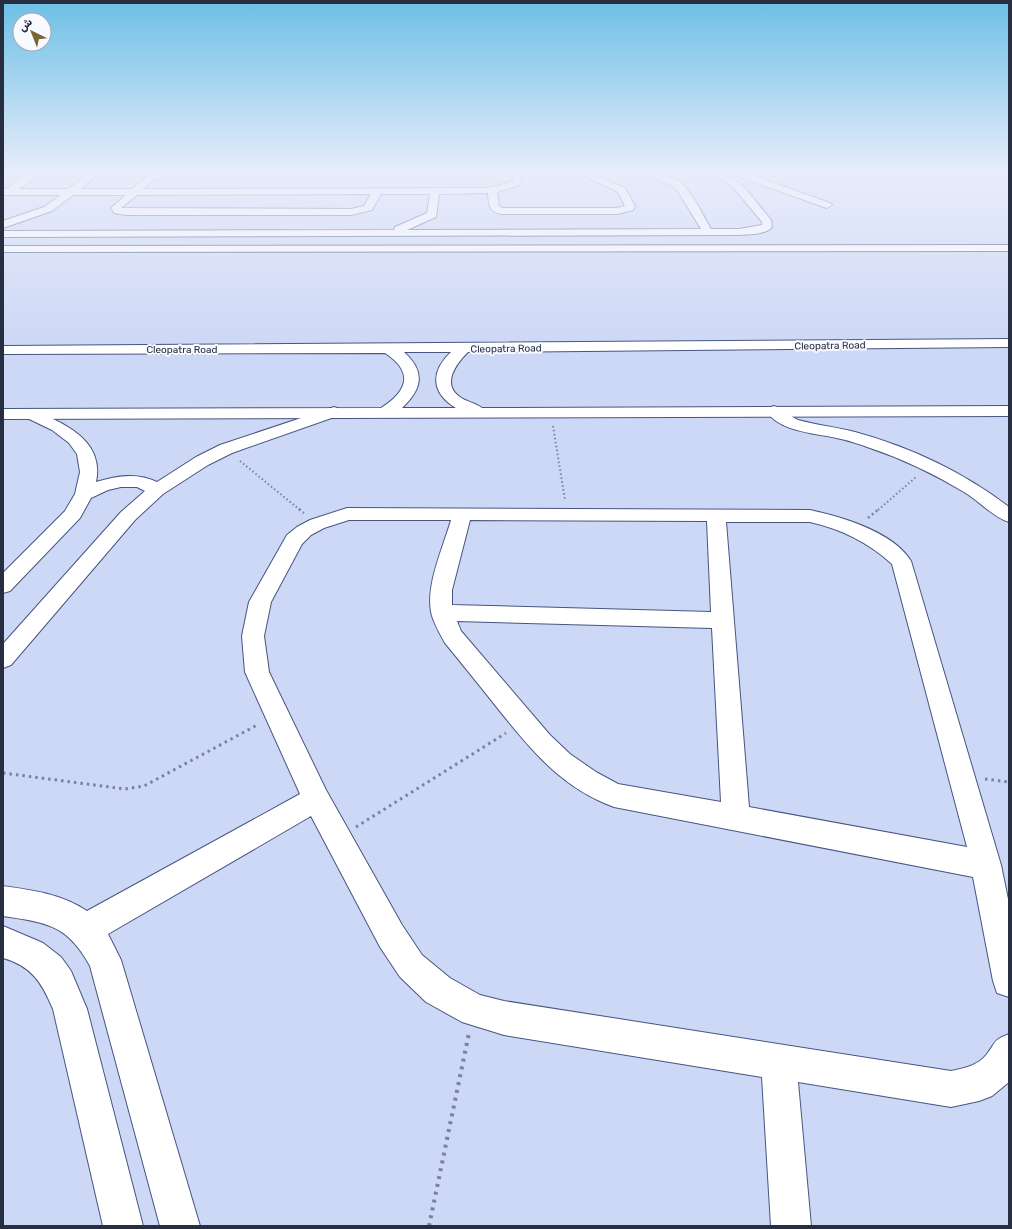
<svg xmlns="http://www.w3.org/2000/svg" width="1012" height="1229" font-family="Rubik,'Noto Naskh Arabic',sans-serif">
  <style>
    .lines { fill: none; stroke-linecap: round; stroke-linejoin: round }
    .minor-casing { stroke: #475580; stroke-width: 2 }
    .secondary-casing { stroke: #475580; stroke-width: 2 }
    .path-far4 { stroke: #7a839c; stroke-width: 1; stroke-dasharray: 1 1.5; stroke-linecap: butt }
    .path-far3 { stroke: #7a839c; stroke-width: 2; stroke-dasharray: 1.5 2.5; stroke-linecap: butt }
    .path-far2 { stroke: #7a839c; stroke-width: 2.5; stroke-dasharray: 2 3; stroke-linecap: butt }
    .path-far1 { stroke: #7a839c; stroke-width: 3; stroke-dasharray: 2.5 4; stroke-linecap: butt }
    .path { stroke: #7a839c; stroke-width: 4; stroke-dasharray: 3 5; stroke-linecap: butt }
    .minor { fill: #fff; fill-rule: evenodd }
    .secondary { fill: #fff; fill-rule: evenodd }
    .labels { text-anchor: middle; stroke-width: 4; stroke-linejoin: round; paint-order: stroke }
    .far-street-label { font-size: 10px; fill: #272e41; stroke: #f8faff }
  </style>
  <rect width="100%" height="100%" fill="#cdd8f6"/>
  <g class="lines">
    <defs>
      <g id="minor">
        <path d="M3,172C13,172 29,169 35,176L34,178L19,189H68L91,172H101L80,189H132L147,176L161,172H349L345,175L164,177L153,180L143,189L485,188L498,186L513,181V178L507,172H517L522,177L520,185L497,192L499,206L502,208H617L625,206L618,192L576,172H588L625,188L635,206L633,210L617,214H501C488,211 489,205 488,193L439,194L436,217L407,230L701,229L677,190L671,185L641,172C654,172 675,176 684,186C694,196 704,217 711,229H739L762,225V222L733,187L723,180L706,172C710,172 714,171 718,172C741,176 757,204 771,220L772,227C765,235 750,234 739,235L3,237V231L394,230L395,227L427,213L430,194H381L372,210L351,215H127L114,213L111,208L126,195H73L52,211L3,228V221L44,207L61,195H3V189H6L24,177H3ZM371,194L364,206L351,209L121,208L137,195Z"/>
        <path d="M730,172H743L830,203L832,205L827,208L824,207L731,174Z"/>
        <path d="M774,406C783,408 789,416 798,420C816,425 836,427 855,432C910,447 963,472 1009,507V522C994,518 978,500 964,492C934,474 903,459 870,448C861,445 851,441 841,439C817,433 781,433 766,411L768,408Z"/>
        <path d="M334,407L340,409L342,412L340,415L232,453L208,465L163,494L135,520L11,665L3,668V644L121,512L145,491L137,487H121L108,490L91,498L80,518L10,591L3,593V573L65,511L75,494L80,472L77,454L69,443L52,430L25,417L23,414L25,411C35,408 43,413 51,418C79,431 103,449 96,482C116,476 137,472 157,482L196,457L220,445Z"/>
        <path d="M347,508L810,510C842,517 893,532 911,561L1001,865L1009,904V997L997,993L993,981L973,877L614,807C562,788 532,751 499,710C481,687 463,665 445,643C440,634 433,622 431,612C426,584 443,548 451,520H349L324,528L311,535L302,544L271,602L264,636L269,672L326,790L402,925L422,955L450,978L480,995L504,1001L951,1071C964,1068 978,1066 987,1054C997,1041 992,1041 1009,1034V1082L992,1096L979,1101L951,1107L798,1082L811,1226H771L762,1077L504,1035L462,1022L426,1002L400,977L380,947L311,816L108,934L121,960L200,1226H160L90,966C67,924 47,923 3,916V886C32,890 62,894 87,911L300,794L245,672L242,636L249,602L287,535L297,527L310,520ZM470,520L707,521L711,612L452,605V590ZM726,522H810C841,529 868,542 892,564L967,847L749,807ZM457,621L712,628L721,802L618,784L596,772L570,754L550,735L461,631Z"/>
        <path d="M3,926L43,943L61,957L71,971L87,1009L143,1226H103L53,1009C42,983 32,966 3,958Z"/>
      </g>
      <g id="secondary">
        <path d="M1009,245V251L3,252V246Z"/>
        <path d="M1009,339V347L468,352C456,364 441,384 460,397C467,402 476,403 482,408L1009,406V416L3,419V409L381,408C408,391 414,372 385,353L3,354V346ZM404,352H451C430,372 431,393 456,408H402C422,389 426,372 404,352Z"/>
      </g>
    </defs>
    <!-- minor casing -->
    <use href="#minor" class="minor-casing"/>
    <!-- secondary casing -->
    <use href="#secondary" class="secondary-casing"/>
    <!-- path-far4 -->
    <g class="path-far4">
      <path d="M539,172L561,183L574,182"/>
      <path d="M697,187H714"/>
      <path d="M637,190L652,187"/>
      <path d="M639,194H666"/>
    </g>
    <!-- path-far3 -->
    <g class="path-far3">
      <path d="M553,426L565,500"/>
      <path d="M240,461L300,510"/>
      <path d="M878,510L916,477"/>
    </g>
    <!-- path-far2 -->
    <g class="path-far2">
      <path d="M299,509L304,513"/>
      <path d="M868,518L879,509"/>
    </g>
    <!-- path-far1 -->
    <g class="path-far1">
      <path d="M3,773L125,789L144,786L259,724"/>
      <path d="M985,779L1009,782"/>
      <path d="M356,827L506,733"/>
    </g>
    <!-- path -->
    <path class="path" d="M429,1226L469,1033"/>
    <!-- minor -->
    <use href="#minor" class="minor"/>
    <!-- secondary -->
    <use href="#secondary" class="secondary"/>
  </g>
  <!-- sky -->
  <linearGradient id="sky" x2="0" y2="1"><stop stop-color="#6cbfe6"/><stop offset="0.5" stop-color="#e8edfb"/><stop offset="1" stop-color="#e8edfb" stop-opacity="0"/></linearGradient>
  <rect width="1012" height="344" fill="url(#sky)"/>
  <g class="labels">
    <!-- far-street labels -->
    <g class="far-street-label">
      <text transform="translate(830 345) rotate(-1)" y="4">Cleopatra Road</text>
      <text transform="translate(506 348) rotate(-1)" y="4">Cleopatra Road</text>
      <text x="182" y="353">Cleopatra Road</text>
    </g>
  </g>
  <!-- border -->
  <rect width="1012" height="1229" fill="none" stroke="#272e41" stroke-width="8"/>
  <!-- north arrow -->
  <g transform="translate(32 32) rotate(317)"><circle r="19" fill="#f8faff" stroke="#a4a8b3"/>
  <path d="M0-3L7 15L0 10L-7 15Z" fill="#786534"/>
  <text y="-6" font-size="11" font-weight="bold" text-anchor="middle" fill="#272e41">ش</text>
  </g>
</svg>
